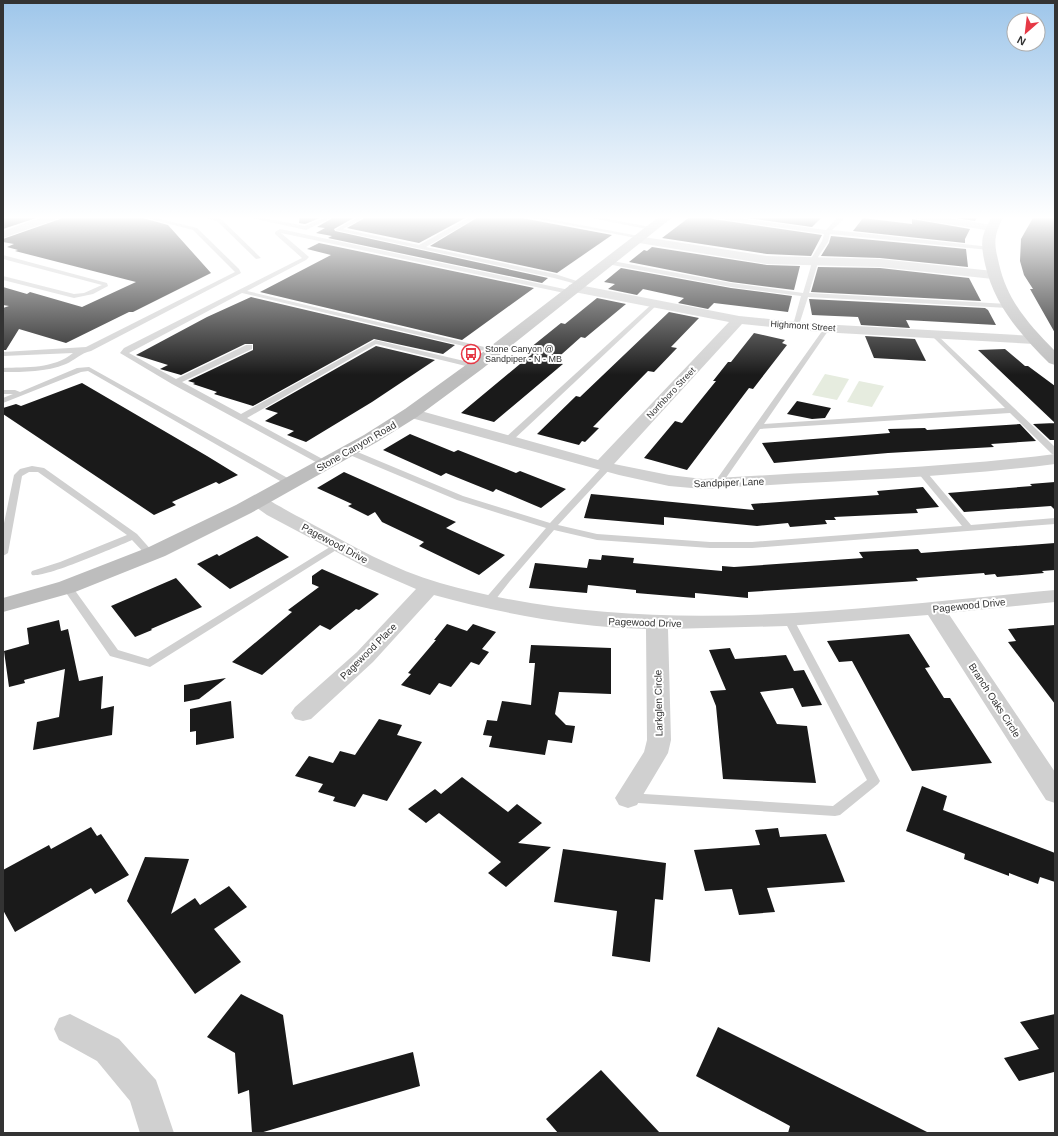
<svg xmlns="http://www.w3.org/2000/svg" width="1058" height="1136" font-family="Arial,sans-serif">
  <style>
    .green { fill: #e6ecdf }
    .building { fill: #1a1a1a }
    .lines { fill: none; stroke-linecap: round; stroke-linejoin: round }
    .lane { fill: #d0d0d0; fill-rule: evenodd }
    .street { fill: #d0d0d0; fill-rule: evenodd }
    .secondary { fill: #bdbdbd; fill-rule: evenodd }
    .labels { text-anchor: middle; stroke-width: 4; stroke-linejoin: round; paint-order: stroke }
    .far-street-label { font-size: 9px; fill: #333; stroke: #fff }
    .far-poi-label { font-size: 9px; fill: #333; stroke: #fff; text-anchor: start }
    .street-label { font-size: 10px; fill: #333; stroke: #fff }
  </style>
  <rect width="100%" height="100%" fill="#fff"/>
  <!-- green -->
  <g class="green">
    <path d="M825,374L849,379L837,400L812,395Z"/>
    <path d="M859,381L884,386L872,407L847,402Z"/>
  </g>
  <!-- building -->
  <g class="building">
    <path d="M3,216H42L3,229Z"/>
    <path d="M63,216H138L139,217L168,225L211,273L133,312H129L66,343L19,329L6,350H3V308L9,306L3,305V287L27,294L30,292L82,307L136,282L15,251L18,250L7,247L14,244L3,242V239L60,219Z"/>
    <path d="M300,216H325L305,224L299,223Z"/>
    <path d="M336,216H357L334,229L335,231L548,278L542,283L328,238L332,236L316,233L325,228L317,227Z"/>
    <path d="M368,216H469L419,243L347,228Z"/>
    <path d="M480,216H511L612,235L557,273L430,246Z"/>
    <path d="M691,216H709L713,219L822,235L811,256L767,254L662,238Z"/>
    <path d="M733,216H823L812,227Z"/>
    <path d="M944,216H978L975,221Z"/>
    <path d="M1034,216H1055V333L1030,289H1033L1024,275L1020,261L1021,239Z"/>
    <path d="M863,218L912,224V219L970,229L965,239V243L853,231Z"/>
    <path d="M831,236L966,249L968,267L880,258L821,256L829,243Z"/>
    <path d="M319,243L534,288L462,340L260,292L331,255L307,249Z"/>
    <path d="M652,247L767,265L800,266L794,290L731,282L629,262L644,250L647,251Z"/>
    <path d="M818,267L880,268L969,278L981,301L811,292Z"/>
    <path d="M621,268L731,288L792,296L788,312L714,303L708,309L678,303L684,298L643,289L637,295L608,289L615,284L604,282Z"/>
    <path d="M251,297L455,345L443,354L374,339L253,406L214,394L217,392L193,384L195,383L188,381L253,350V344H245L181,375L160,369L168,365L136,355L207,317Z"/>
    <path d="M597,298L626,304L585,338L581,337L553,362L563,364L494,422L461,413L532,354L525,352L561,323L565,324Z"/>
    <path d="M809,299L985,308L988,310L996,325L906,320L910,328L861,325L858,317L812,315Z"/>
    <path d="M669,312L699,318L671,347L677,348L654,372L648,371L593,427L599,428L585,442L582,441L579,445L537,434L576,396L580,397Z"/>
    <path d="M754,333L785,340L782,343L787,345L753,389L749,388L687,470L644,458L675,421L682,423L716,381H713L728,362H731Z"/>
    <path d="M865,336L915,339L926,361L874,358Z"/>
    <path d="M376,346L435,360L372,402L306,442L287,435L294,431L265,421L278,413L265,409Z"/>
    <path d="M1005,349L1025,366H1028L1055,386V440H1050L1033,424L1055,423L978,350Z"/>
    <path d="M82,383L207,456L238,475L219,484L216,482L172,502L176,505L154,515L3,414V408L16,404L21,406Z"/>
    <path d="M797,401L831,408L825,418L812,419L787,414Z"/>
    <path d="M1020,424L1036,441L991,444L994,447L888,453L774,463L762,443L890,433L888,429L925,428L927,430Z"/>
    <path d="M410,434L454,452L458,450L516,473L520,471L566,489L541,508L496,489L493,492L446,473L441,476L383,450Z"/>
    <path d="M344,472L456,522L446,528L505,555L479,575L419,546L424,542L382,522L375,512L368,516L348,506L352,504L317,488Z"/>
    <path d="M1055,482V510L1051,506L964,512L948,493L1032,486L1030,484Z"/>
    <path d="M923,487L939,507L916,509L918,513L834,517L836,520H825L827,524L790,527L788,523L757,526L664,517V525L584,518L591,494L754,510L751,504L879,495L877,491Z"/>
    <path d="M257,536L289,557L230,589L197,564L217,554L219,556Z"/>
    <path d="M1055,543V570L1042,571L1044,573L997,577L995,574L985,575L984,573L916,578L918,581L748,592V598L695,593V598L636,593V590L588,585L587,593L529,588L535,563L587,568L589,559L601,560L602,555L634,558L633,563L722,571V566L734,567L863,558L859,552L918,549L921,553Z"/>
    <path d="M322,569L379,594L359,610L356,609L330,630L320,625L262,675L232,662L292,612L288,610L319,587L312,584V576Z"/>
    <path d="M176,578L202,607L151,629L152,630L135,637L111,606Z"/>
    <path d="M59,620L61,631L68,629L79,681L103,676L101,709L114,706L112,735L33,750L37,722L59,717L65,669L24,680L25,683L9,687L4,651L29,644L27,628Z"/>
    <path d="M447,624L467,631L473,624L496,632L482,649L489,652L479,665L471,662L451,687L439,683L430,695L401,685L411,674L408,673L436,640H434Z"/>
    <path d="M1055,625V704L1008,642L1016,641L1008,629Z"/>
    <path d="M909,634L930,667L925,668L944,698H950L992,763L912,771L852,661L839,662L827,641Z"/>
    <path d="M531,645L611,648V694L559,692L555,714L566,725L575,726L572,743L548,740L545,755L489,747L492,736L483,735L487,720L497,721L502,701L531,705L535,663H529Z"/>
    <path d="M730,648L735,659L786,655L794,671L804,670L822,705L802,707L793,688L760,692L777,724L807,726L816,783L723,779L716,706L710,691L726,690L709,650Z"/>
    <path d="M226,678L199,699L184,702V685Z"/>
    <path d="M231,701L234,738L196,745V731L190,732V709Z"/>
    <path d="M379,719L402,725L397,735L422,742L387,801L363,794L355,807L333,801L335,797L318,792L323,784L295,776L309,756L333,763L340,751L355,755Z"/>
    <path d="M462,777L508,812L517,804L542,823L518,843L551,847L506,887L488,873L501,862L439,813L426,823L408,809L435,789L441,794Z"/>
    <path d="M922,786L947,796L943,810L1055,853V882L1040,877L1038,884L1009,873V876L964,859L965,854L906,831Z"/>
    <path d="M91,827L97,836L101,834L129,875L95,894L91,888L15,932L3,910V870L49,845L51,849Z"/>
    <path d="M778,828L780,837L826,834L845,882L767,888L775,912L739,915L732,889L705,891L694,850L760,845L755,830Z"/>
    <path d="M563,849L666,863L663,900L655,899L650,962L612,956L617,911L554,902Z"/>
    <path d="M145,857L189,859L171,914L195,898L200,905L229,886L247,907L214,929L241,962L195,994L127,901Z"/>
    <path d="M241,994L283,1015L293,1085L413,1052L420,1086L260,1133H252L249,1090L238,1094L235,1053L207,1037Z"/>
    <path d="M1055,1014V1073L1054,1072L1019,1081L1004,1058L1039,1049L1020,1022Z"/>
    <path d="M718,1027L929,1133H788L790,1126L696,1076Z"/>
    <path d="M601,1070L660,1133H558L546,1119Z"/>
  </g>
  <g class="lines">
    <!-- lane -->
    <g class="lane">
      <path d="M139,216H148L197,228L239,269L241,273L91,351C81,353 75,360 66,364C46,372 24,372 3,372V368C26,367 54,369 73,353L3,356V352L86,347L235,272L193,230Z"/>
      <path d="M198,216H208L221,219L261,258L256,259L217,221Z"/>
      <path d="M243,216H254L305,226L328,216H335L306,230Z"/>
      <path d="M360,216H367L343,229L419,245L472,216H479L426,247L555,274L583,283L580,285L554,278L335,230Z"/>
      <path d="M522,216H533L644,237L641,239Z"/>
      <path d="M581,216H593L655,228L652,230Z"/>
      <path d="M710,216H723L826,230L839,216H845L843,220L832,230L991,247L992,248L989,250L830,234L828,242L818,257L817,266L809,293L1008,304L1011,306L1008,308L808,297L799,325L796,327L793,325L801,296L731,287L607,264L604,262L607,260L731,283L803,293L811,266L812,257L822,241L824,234L713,218Z"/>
      <path d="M280,229L569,290L572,292L569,294L281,233L309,257L306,260L247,291L493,349L497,351L493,353L242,293L129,353L176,379L246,345H252V349L182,382L241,414L375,340L477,364L478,366L474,368L376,344L247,418L328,462L329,464L328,466L325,467L172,384L120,353L124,348L302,258L275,234V232Z"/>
      <path d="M3,255L107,283L108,286L93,294L74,298L3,280V276L74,294L84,293L102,285L3,259Z"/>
      <path d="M653,303L658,304L511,442H505L504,440L505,438Z"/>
      <path d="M827,326L830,328L764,424L1005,408L932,336L930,335L934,333L936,334L1055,447V455L1052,454L1010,413L760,429L721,485H715L714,483L825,327Z"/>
      <path d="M89,367L293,481L294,483L290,486L287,485L88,371L81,372L3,403V398L13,394H3V390H15L20,392L77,368Z"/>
      <path d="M348,448L463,496L550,523L604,465H610L611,467L610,469L558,525L597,534L710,542H752L962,526L918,473L917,471L921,468L924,469L971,525L1055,518V524L752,548H710L597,540L554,530L510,581L492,604L488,605L483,602L484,600L546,528L457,500L345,453L344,451Z"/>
      <path d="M32,466L44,468L137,534L153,552L155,554L153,556H147L132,540C116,547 45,578 32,575L31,573L32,571L60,562L127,535L38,472H29L22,476L8,553L3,556V528L14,475L20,469Z"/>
      <path d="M338,542L341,543L343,545L341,547L150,667L110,656L62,587L63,585H71L118,650L148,659Z"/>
      <path d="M789,617L794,620L880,781L878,784L840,815L835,816L623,802L622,798L623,794L628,793L833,806L867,780L784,620Z"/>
    </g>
    <!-- street -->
    <g class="street">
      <path d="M46,216H62L60,218L3,238V231Z"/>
      <path d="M910,216H936L992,225L996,226L998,228L996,230L992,231L916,219Z"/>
      <path d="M637,236L767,256L880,259L993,271L997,272L999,275L997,278L993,279L880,267L767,264L633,242L631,240L633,238Z"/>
      <path d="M574,284L739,316L820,324L1035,336L1040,337L1042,340L1040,343L1035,344L820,332L742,324L614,464L669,475L703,479C820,471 938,469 1055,454V464C938,479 820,481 703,489L669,486L619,475L404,416L402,413L404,410L410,408L598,460L729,322L569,291L568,288L569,285Z"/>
      <path d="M259,496C267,498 273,503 281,507C290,513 300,517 310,523C351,545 394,570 440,583C640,640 852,609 1055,590V602L948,613L1055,772V803L1046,800L928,615L787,626L668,629L671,740L668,753L637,805L628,808L619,805L615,798L644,752L647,740L646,629C574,627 503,614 434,595L373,662L311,719L303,721L295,719L291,713L295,707L357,652L416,589L363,566L267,515L253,505L250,501L253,497Z"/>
      <path d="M70,1014L119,1039L156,1080L174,1133H140L130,1101L97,1061L59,1040L54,1029L59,1018Z"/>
    </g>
    <!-- secondary -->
    <g class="secondary">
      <path d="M660,216H674L482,369L417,417L377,442L251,513L165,556L75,592L3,612V598L59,582L149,547L236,505L364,435L405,409L470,362Z"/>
      <path d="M992,216H1004C1001,222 997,229 996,236C994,245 997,255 999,264C1007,300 1029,325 1055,351V365L1049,363C1020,334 994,305 985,264C983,255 981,245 983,236C985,229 989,222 992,216Z"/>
    </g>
  </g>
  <!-- sky -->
  <linearGradient id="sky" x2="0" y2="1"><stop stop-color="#9ec6ea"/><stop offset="0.58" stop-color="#fff"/><stop offset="1" stop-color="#fff" stop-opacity="0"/></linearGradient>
  <rect width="1058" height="375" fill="url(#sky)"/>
  <!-- icons -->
  <defs>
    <symbol id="bus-ring" viewBox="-11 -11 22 22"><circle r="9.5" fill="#fff" stroke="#e63946" stroke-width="1.5"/><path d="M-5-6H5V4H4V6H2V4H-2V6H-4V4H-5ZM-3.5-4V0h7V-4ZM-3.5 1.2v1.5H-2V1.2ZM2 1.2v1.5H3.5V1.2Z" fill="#e63946"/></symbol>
  </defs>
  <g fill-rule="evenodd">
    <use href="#bus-ring" x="460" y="343" width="22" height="22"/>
  </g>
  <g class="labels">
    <!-- far-street labels -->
    <g class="far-street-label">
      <text transform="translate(803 326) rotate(4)" y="3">Highmont Street</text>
      <text transform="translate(671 393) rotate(-47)" y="3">Northboro Street</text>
    </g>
    <!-- far-poi labels -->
    <g class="far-poi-label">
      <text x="485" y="352">Stone Canyon @<tspan x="485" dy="10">Sandpiper - N - MB</tspan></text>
    </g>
    <!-- street labels -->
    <g class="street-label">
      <text transform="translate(356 446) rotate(-30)" y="4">Stone Canyon Road</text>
      <text transform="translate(729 482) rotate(-2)" y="4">Sandpiper Lane</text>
      <text transform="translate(335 543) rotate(28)" y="4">Pagewood Drive</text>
      <text transform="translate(969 605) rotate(-6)" y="4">Pagewood Drive</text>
      <text transform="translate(645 622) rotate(2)" y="4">Pagewood Drive</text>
      <text transform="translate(368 651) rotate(-45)" y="4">Pagewood Place</text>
      <text transform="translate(995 700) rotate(57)" y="4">Branch Oaks Circle</text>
      <text transform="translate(658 703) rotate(-91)" y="4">Larkglen Circle</text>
    </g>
  </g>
  <!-- border -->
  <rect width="1058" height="1136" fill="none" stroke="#333333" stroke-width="8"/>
  <!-- north arrow -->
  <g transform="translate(1026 32) rotate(208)"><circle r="19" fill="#ffffff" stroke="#adadad"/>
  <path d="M0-3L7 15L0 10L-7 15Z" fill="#e63946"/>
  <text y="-6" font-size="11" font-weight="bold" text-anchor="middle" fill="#333333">N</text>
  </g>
</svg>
